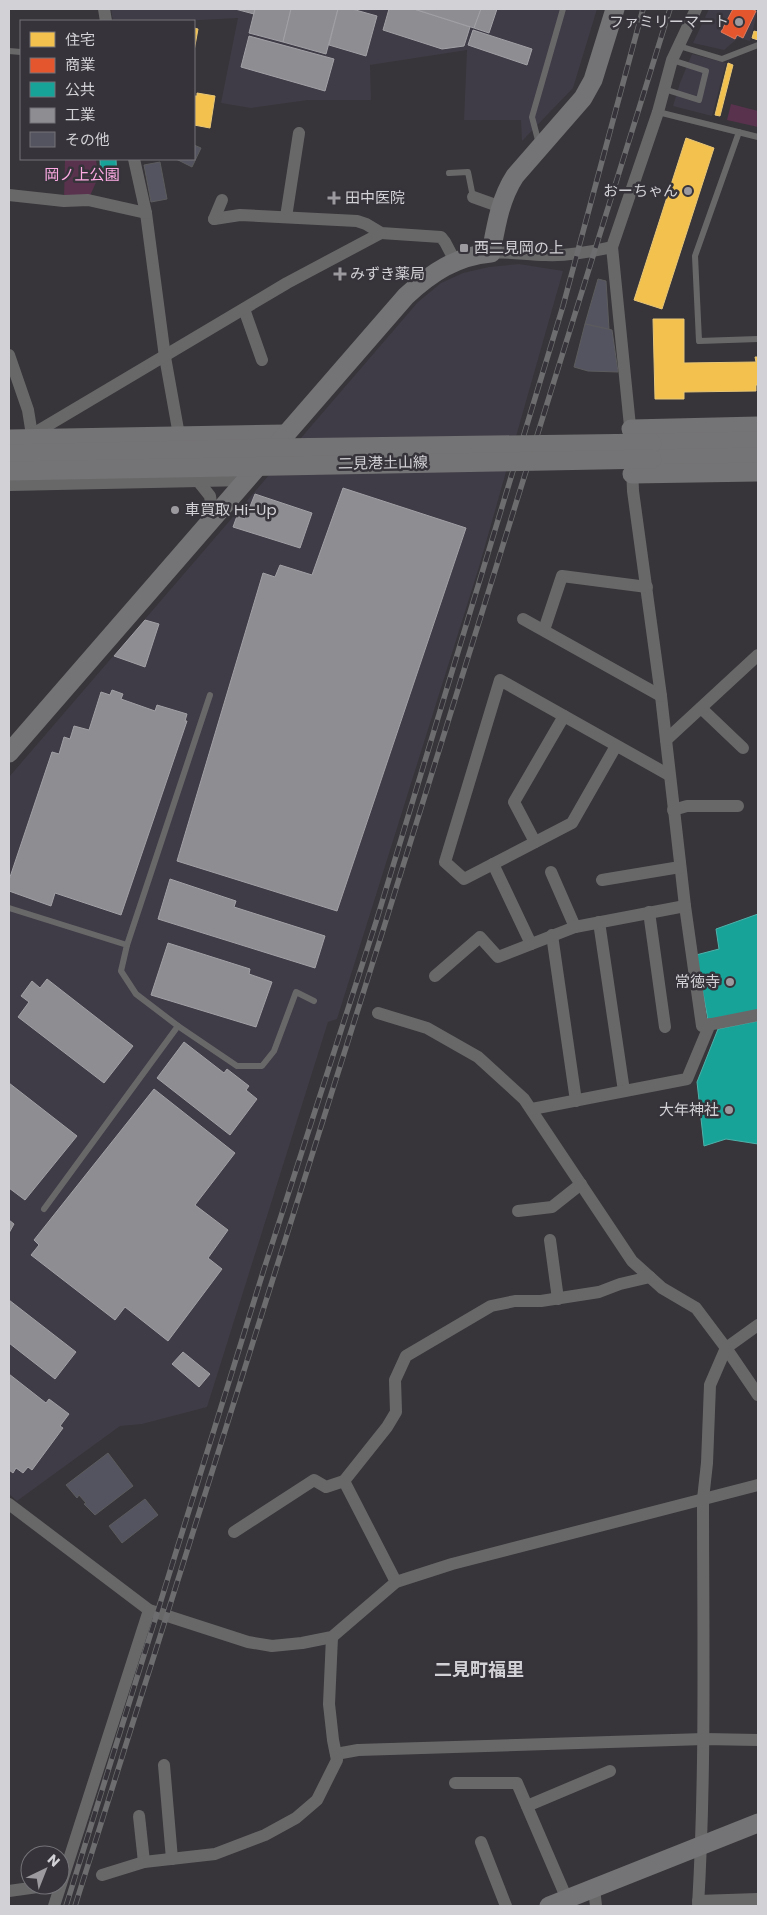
<svg xmlns="http://www.w3.org/2000/svg" width="767" height="1915" font-family="Poppins,'Noto Sans JP',sans-serif">
  <style>
    .built { fill: #403c47 }
    .green { fill: #59324e }
    .homes { fill: #f2c14e; stroke: #e8c676 }
    .shops { fill: #e4572e; stroke: #df7c60 }
    .public { fill: #17a398; stroke: #4fb1aa }
    .industry { fill: #8d8d92; stroke: #a2a1a6 }
    .building { fill: #545461; stroke: #5c5c5e }
    .lines { fill: none; stroke-linecap: round; stroke-linejoin: round }
    .lane { stroke: #696869; stroke-width: 6 }
    .street { stroke: #696869; stroke-width: 12 }
    .secondary { stroke: #747375; stroke-width: 19 }
    .rail-casing { stroke: #6d6d6f; stroke-width: 5.5 }
    .rail { stroke: #36343a; stroke-width: 4; stroke-dasharray: 11; stroke-linecap: butt }
    .secondary-bridge { stroke: #747375; stroke-width: 19 }
    .poi-dot { fill: #9c9a9e; stroke: #36343a; stroke-width: 2 }
    .labels { text-anchor: middle; stroke-width: 5; stroke-linejoin: round; paint-order: stroke }
    .poi-label { font-size: 15px; fill: #d2d1d5; stroke: #36343a; text-anchor: end }
    .park-label { font-size: 15px; fill: #feabe4; stroke: #36343a }
    .street-label { font-size: 15px; fill: #d2d1d5; stroke: #36343a }
    .quarter-label { font-size: 18px; font-weight: bold; fill: #d2d1d5; stroke: #36343a }
  </style>
  <rect width="100%" height="100%" fill="#373539"/>
  <!-- built -->
  <g class="built">
    <path d="M111,9H597L573,88L522,141L521,120H464L467,50L370,65L371,100H308L251,108L221,103L238,18L182,21H113Z"/>
    <path d="M709,9H758L750,41L738,38L724,50L693,43Z"/>
    <path d="M692,54L726,63L712,116L673,106L680,83Z"/>
    <path d="M519,264L563,271L479,567L337,1019L328,1022L207,1407L142,1424L120,1426L17,1501L9,1494V777L418,302L441,283L463,273L489,267Z"/>
  </g>
  <!-- green -->
  <g class="green">
    <path d="M731,104L758,111V127L727,120Z"/>
    <path d="M65,159H96L98,178L88,200L64,201Z"/>
  </g>
  <!-- homes -->
  <g class="homes">
    <path d="M194,28L198,29L194,51Z"/>
    <path d="M754,31L758,32V40L752,38Z"/>
    <path d="M728,63L733,65L720,116L715,115Z"/>
    <path d="M197,93L215,96L210,128L194,125V96H197Z"/>
    <path d="M686,138L714,148L662,309L634,300Z"/>
    <path d="M653,319H684V363L756,362L755,357H758V385H756V391L684,392V399H655Z"/>
  </g>
  <!-- shops -->
  <path class="shops" d="M733,9H751L756,11L743,38L737,35L735,39L721,32Z"/>
  <!-- public -->
  <g class="public">
    <path d="M100,159H116L117,182L101,180Z"/>
    <path d="M758,914V1010L708,1020L696,955L719,949L716,929Z"/>
    <path d="M758,1021V1144L726,1139L704,1146L697,1082L718,1029Z"/>
  </g>
  <!-- industry -->
  <g class="industry">
    <path d="M235,9H255L254,14Z"/>
    <path d="M255,9H291L283,42L249,33Z"/>
    <path d="M291,9H338L326,54L283,42Z"/>
    <path d="M338,9H352L377,16L366,56L329,45Z"/>
    <path d="M389,9H414L470,27L464,46L442,49L383,30Z"/>
    <path d="M414,9H481L474,28Z"/>
    <path d="M481,9H497L489,33L474,28Z"/>
    <path d="M473,30L532,49L527,65L468,45Z"/>
    <path d="M249,36L334,59L325,91L241,67Z"/>
    <path d="M343,488L466,528L337,911L177,861L263,573L275,577L280,565L312,575Z"/>
    <path d="M255,494L312,513L300,548L233,527L237,516L245,519Z"/>
    <path d="M145,620L159,624L145,667L114,656Z"/>
    <path d="M112,690L123,694L121,699L155,711L157,705L187,714L185,721H187L121,915L55,893L51,906L9,891V880L52,752L59,754L64,737L70,739L74,726L89,730L101,692L110,695Z"/>
    <path d="M170,879L236,901L234,907L325,936L315,968L158,919Z"/>
    <path d="M168,943L250,969L249,974L272,982L256,1027L151,995Z"/>
    <path d="M47,979L133,1046L104,1083L18,1017L29,1002L21,996L32,981L40,988Z"/>
    <path d="M184,1042L224,1073L227,1069L249,1086L246,1090L257,1099L230,1135L157,1078Z"/>
    <path d="M9,1083L77,1136L25,1200L9,1188Z"/>
    <path d="M154,1089L235,1153L195,1205L228,1230L208,1258L222,1269L168,1341L125,1307L115,1320L31,1255L39,1245L34,1240Z"/>
    <path d="M9,1220L14,1224L9,1233Z"/>
    <path d="M9,1300L76,1352L55,1379L9,1343Z"/>
    <path d="M183,1352L210,1374L199,1387L172,1364Z"/>
    <path d="M9,1374L46,1403L49,1399L69,1414L60,1426L63,1428L32,1470L28,1467L23,1473L16,1468L13,1473L9,1470Z"/>
  </g>
  <!-- building -->
  <g class="building">
    <path d="M194,145L201,148L192,167L176,159H194Z"/>
    <path d="M160,162L167,199L151,202L144,165Z"/>
    <path d="M598,279L606,281L609,329L585,324Z"/>
    <path d="M585,324L612,330L618,372L588,371L574,367Z"/>
    <path d="M108,1453L133,1486L95,1515L84,1504L86,1503L79,1495L77,1498L66,1485Z"/>
    <path d="M145,1499L158,1515L122,1543L109,1526Z"/>
  </g>
  <g class="lines">
    <!-- lane -->
    <g class="lane">
      <path d="M679,46L722,59L758,45"/>
      <path d="M9,51L21,52"/>
      <path d="M664,89L699,100L706,71L672,60"/>
      <path d="M658,112L758,137"/>
      <path d="M739,132L695,256L699,341L758,339"/>
      <path d="M539,144L532,117L563,9"/>
      <path d="M449,173L468,172L473,197"/>
      <path d="M210,695L127,945L121,971L136,994L178,1026L237,1066H262L274,1051L296,992L314,1001"/>
      <path d="M9,908L127,945"/>
      <path d="M44,1209L178,1026"/>
    </g>
    <!-- street -->
    <g class="street">
      <path d="M104,9L106,21"/>
      <path d="M134,159L146,213L165,357L179,435L182,442"/>
      <path d="M9,195L64,201L88,200L146,213"/>
      <path d="M473,197L501,207"/>
      <path d="M286,217L299,133"/>
      <path d="M214,219L240,215L357,221L366,224L381,233L441,237L445,242L455,261"/>
      <path d="M214,219L222,200"/>
      <path d="M612,247L631,436"/>
      <path d="M491,253C510,251 527,255 546,255C568,256 590,252 612,247L658,112L672,60L696,9"/>
      <path d="M244,309L262,360"/>
      <path d="M9,355L28,410L32,435"/>
      <path d="M28,437L287,283L381,233"/>
      <path d="M191,462L198,481L210,496L213,518"/>
      <path d="M632,466L633,491L661,696L685,906L702,1026L758,1015"/>
      <path d="M9,485L247,480"/>
      <path d="M523,619L661,696"/>
      <path d="M544,630L562,576L647,587"/>
      <path d="M701,708L743,748"/>
      <path d="M666,740L758,655"/>
      <path d="M616,746L572,823L464,879L445,862L500,680L669,775"/>
      <path d="M673,810L687,806H738"/>
      <path d="M535,842L514,802L564,716"/>
      <path d="M493,864L531,944"/>
      <path d="M551,872L575,927"/>
      <path d="M602,880L680,867"/>
      <path d="M649,912L665,1027"/>
      <path d="M599,922L624,1091"/>
      <path d="M552,935L576,1101"/>
      <path d="M435,976L480,937L498,957L575,927L685,906"/>
      <path d="M378,1013L427,1028L478,1057L524,1099L632,1261L662,1288L696,1308L726,1348L758,1395"/>
      <path d="M532,1109L687,1079L710,1024"/>
      <path d="M518,1211L552,1207L581,1184"/>
      <path d="M550,1240L558,1299"/>
      <path d="M344,1481L387,1427L396,1412L395,1380L406,1356L491,1306L515,1301H541L599,1292L620,1284L650,1277"/>
      <path d="M9,1504L149,1610L248,1642L272,1646L302,1643L332,1637L396,1582L452,1564L758,1485"/>
      <path d="M234,1532L314,1480L326,1487L344,1481L396,1582"/>
      <path d="M336,1754L358,1750L704,1739L758,1740"/>
      <path d="M164,1765L172,1859"/>
      <path d="M455,1783H517L567,1899"/>
      <path d="M527,1806L610,1771"/>
      <path d="M139,1816L144,1862"/>
      <path d="M481,1842L506,1906"/>
      <path d="M102,1875L144,1862L215,1854L265,1835L296,1818L317,1800L337,1760L333,1740L329,1704L332,1637"/>
      <path d="M594,1888L596,1906"/>
      <path d="M9,1891L52,1885"/>
      <path d="M698,1901L758,1899"/>
      <path d="M54,1906L149,1610"/>
      <path d="M698,1906C706,1770 703,1635 703,1499L707,1463L710,1385L726,1348L758,1325"/>
    </g>
    <!-- secondary -->
    <g class="secondary">
      <path d="M631,429L758,426"/>
      <path d="M9,439L286,434"/>
      <path d="M652,443L758,441"/>
      <path d="M652,459L758,457"/>
      <path d="M632,474L758,472"/>
      <path d="M9,753L406,296C431,273 456,256 491,253C496,226 500,199 515,176L583,98L593,80L615,9"/>
      <path d="M549,1906L758,1823"/>
    </g>
    <defs>
      <g id="rail">
        <path d="M66,1906L264,1269L376,922L563,306L643,9"/>
        <path d="M75,1906L384,927L670,9"/>
      </g>
    </defs>
    <!-- rail casing -->
    <use href="#rail" class="rail-casing"/>
    <!-- rail -->
    <use href="#rail" class="rail"/>
    <!-- secondary-bridge -->
    <g class="secondary-bridge">
      <path d="M9,454L273,448L652,443"/>
      <path d="M9,471L652,459"/>
    </g>
  </g>
  <!-- markers -->
  <g class="poi-dot">
    <circle cx="739" cy="22" r="5"/>
    <circle cx="688" cy="191" r="5"/>
    <path d="M331.5 190.5h5v5h5v5h-5v5h-5v-5h-5v-5h5z"/>
    <rect x="459" y="243" width="10" height="10" rx="2.5"/>
    <path d="M337.5 266.5h5v5h5v5h-5v5h-5v-5h-5v-5h5z"/>
    <circle cx="175" cy="510" r="5"/>
    <circle cx="730" cy="982" r="5"/>
    <circle cx="729" cy="1110" r="5"/>
  </g>
  <g class="labels">
    <!-- poi labels -->
    <g class="poi-label">
      <text x="729" y="27">ファミリーマート</text>
      <text x="678" y="196">おーちゃん</text>
      <text x="345" y="203" text-anchor="start">田中医院</text>
      <text x="474" y="253" text-anchor="start">西二見岡の上</text>
      <text x="350" y="279" text-anchor="start">みずき薬局</text>
      <text x="185" y="515" text-anchor="start">車買取 Hi-Up</text>
      <text x="720" y="987">常徳寺</text>
      <text x="719" y="1115">大年神社</text>
    </g>
    <!-- park labels -->
    <g class="park-label">
      <text x="82" y="180">岡ノ上公園</text>
    </g>
    <!-- street labels -->
    <g class="street-label">
      <text transform="translate(383 463) rotate(-1)" y="5">二見港土山線</text>
    </g>
    <!-- quarter labels -->
    <g class="quarter-label">
      <text x="479" y="1676">二見町福里</text>
    </g>
  </g>
  <!-- border -->
  <rect width="767" height="1915" fill="none" stroke="#d2d1d5" stroke-width="20"/>
  <!-- legend -->
  <rect x="20" y="20" width="175" height="140" fill="#36343a" stroke="#747378"/>
  <rect x="30" y="32" width="25" height="15" fill="#f2c14e" stroke="#747378"/>
  <text x="65" y="45" font-size="15" fill="#d2d1d5">住宅</text>
  <rect x="30" y="58" width="25" height="15" fill="#e4572e" stroke="#747378"/>
  <text x="65" y="70" font-size="15" fill="#d2d1d5">商業</text>
  <rect x="30" y="82" width="25" height="15" fill="#17a398" stroke="#747378"/>
  <text x="65" y="95" font-size="15" fill="#d2d1d5">公共</text>
  <rect x="30" y="108" width="25" height="15" fill="#8d8d92" stroke="#747378"/>
  <text x="65" y="120" font-size="15" fill="#d2d1d5">工業</text>
  <rect x="30" y="132" width="25" height="15" fill="#545461" stroke="#747378"/>
  <text x="65" y="145" font-size="15" fill="#d2d1d5">その他</text>
  <!-- north arrow -->
  <g transform="translate(45 1870) rotate(43)"><circle r="24" fill="#36343a" stroke="#747378"/>
  <path d="M0-4L9 19L0 12L-9 19Z" fill="#9c9a9e"/>
  <text y="-8" font-size="14" font-weight="bold" text-anchor="middle" fill="#d2d1d5">N</text>
  </g>
</svg>
